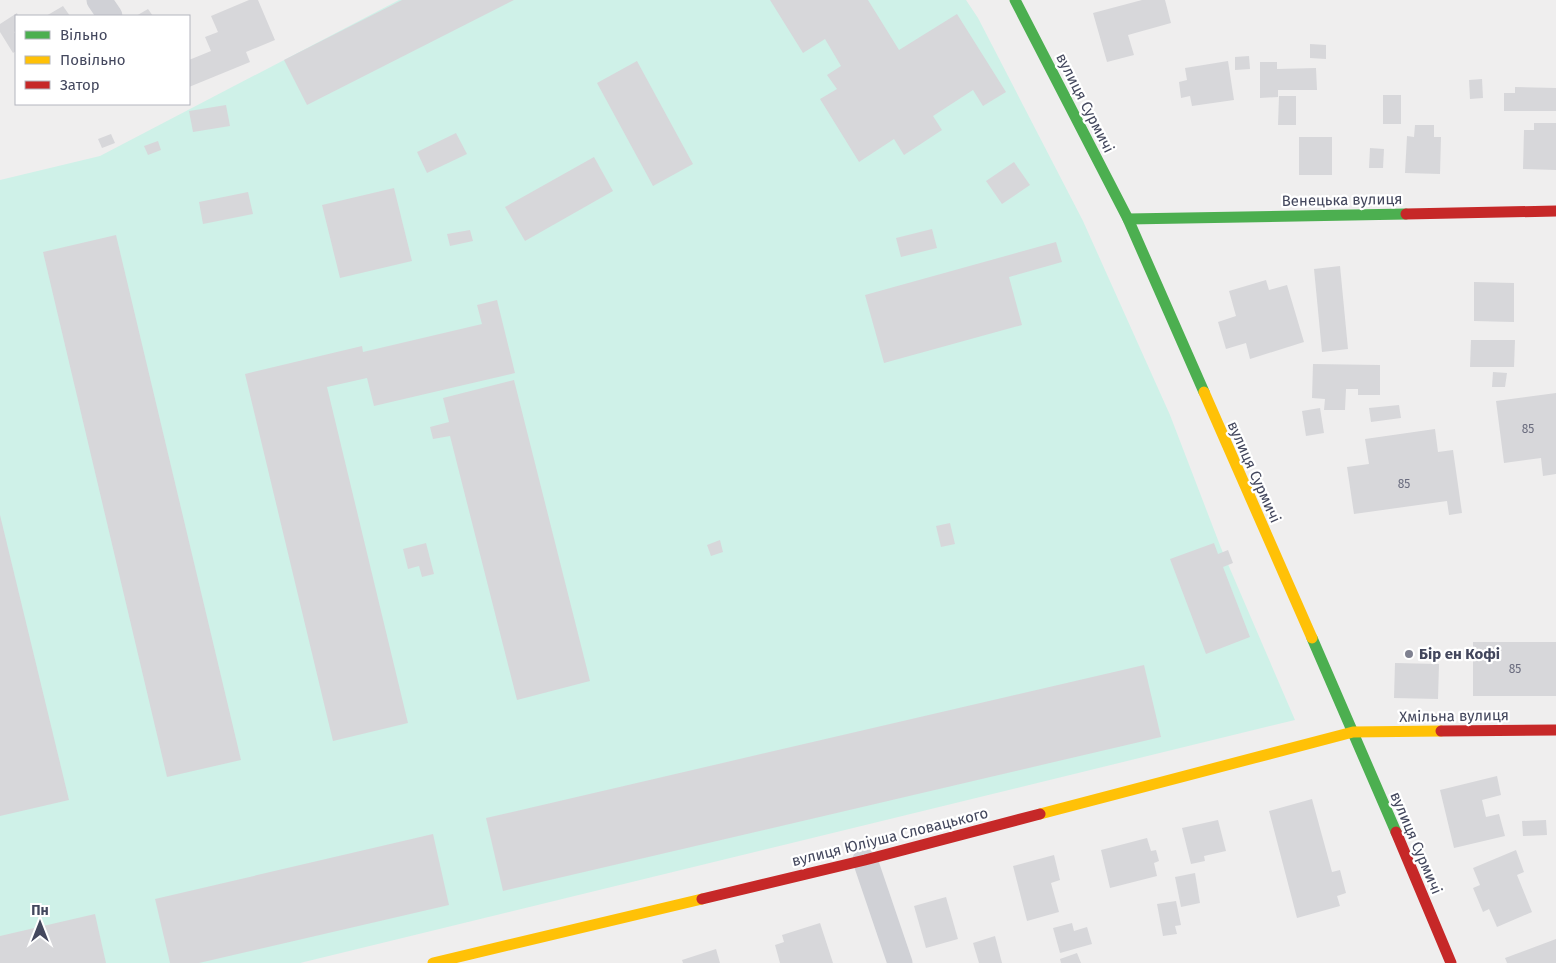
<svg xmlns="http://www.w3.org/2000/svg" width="1556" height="963" font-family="'Fira Sans',sans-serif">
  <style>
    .green { fill: #cff1e8 }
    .building { fill: #d7d7da }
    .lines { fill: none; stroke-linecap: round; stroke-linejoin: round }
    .street { stroke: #d0d1d6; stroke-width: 25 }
    .fast { stroke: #4caf50; stroke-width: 11 }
    .slow { stroke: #ffc107; stroke-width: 11 }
    .jam { stroke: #c62828; stroke-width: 11 }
    .poi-dot { fill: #7f8190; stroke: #fff; stroke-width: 2 }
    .labels { text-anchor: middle; stroke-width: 4.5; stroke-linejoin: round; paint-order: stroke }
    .number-label { font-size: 12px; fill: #6a6c7e }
    .street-label { font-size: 15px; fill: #43475d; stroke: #fff }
    .poi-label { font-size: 15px; font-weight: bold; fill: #43475d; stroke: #fff; text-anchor: start }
  </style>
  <rect width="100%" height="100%" fill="#efeeee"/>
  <!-- green -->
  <path class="green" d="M399,0H966L978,18L1083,221L1170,415L1221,548L1295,720L300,963H0V180L100,156Z"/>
  <!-- building -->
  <g class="building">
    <path d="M249,0H258L275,40L246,52L250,62L189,87V60L211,51L205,37L218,32L211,16Z"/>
    <path d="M402,0H514L307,105L284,60Z"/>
    <path d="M770,0H868L899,50L957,14L1006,92L983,106L973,90L933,116L942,130L904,155L894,139L859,162L820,99L837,89L827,75L841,66L825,39L803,53Z"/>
    <path d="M1142,0H1165L1171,23L1128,35L1134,55L1107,62L1093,13Z"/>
    <path d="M63,6L70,16H46Z"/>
    <path d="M148,9L153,16H136Z"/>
    <path d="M17,13L18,16H16V31L14,32L16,35V51L13,53L0,32V24Z"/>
    <path d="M1310,44L1326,45V59L1310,58Z"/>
    <path d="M1249,56L1250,69L1235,70V57Z"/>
    <path d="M637,61L693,164L653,186L597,83Z"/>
    <path d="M1228,61L1234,100L1192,106L1190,96L1181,98L1179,82L1187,80L1185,68Z"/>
    <path d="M1260,62H1277V69L1316,68L1317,90H1278V97L1260,98Z"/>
    <path d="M1482,79L1483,98L1470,99L1469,80Z"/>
    <path d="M1515,87L1556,88V111H1504V93H1515Z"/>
    <rect x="1383" y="95" width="18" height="29"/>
    <path d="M1279,96H1296V125H1278Z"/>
    <path d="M226,105L230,126L193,132L189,111Z"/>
    <path d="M1534,123H1556V170L1523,169L1524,130H1534Z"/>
    <path d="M1415,125H1434V137H1441L1440,174L1405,173L1407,136L1414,137Z"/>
    <path d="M456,133L467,154L427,173L417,152Z"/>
    <path d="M111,134L115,143L102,148L98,139Z"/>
    <rect x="1299" y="137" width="33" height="38"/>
    <path d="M158,141L161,150L148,155L144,146Z"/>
    <path d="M1370,148L1384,149L1383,168H1369Z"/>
    <path d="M594,157L613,191L525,241L505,207Z"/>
    <path d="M1014,162L1030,185L1002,204L986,181Z"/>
    <path d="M394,188L412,261L340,278L322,205Z"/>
    <path d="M248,192L253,214L203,224L199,202Z"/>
    <path d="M932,229L937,248L901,257L896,238Z"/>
    <path d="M470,230L473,241L450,246L447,234Z"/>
    <path d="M116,235L241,760L167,777L43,252Z"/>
    <path d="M1056,242L1062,262L1009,277L1022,325L884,363L865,295Z"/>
    <path d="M1340,266L1348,349L1322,352L1314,269Z"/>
    <path d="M1266,280L1269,290L1287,285L1304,342L1250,359L1246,343L1226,349L1218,322L1236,316L1229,291Z"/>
    <path d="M1474,282L1514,283V322L1474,321Z"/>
    <path d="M497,300L515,373L374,406L367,378L327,387L408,723L333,741L245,374L362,346L363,352L482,324L477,305Z"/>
    <path d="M1471,340H1515L1514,367H1470Z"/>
    <path d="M1313,364L1380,365V395H1358V389H1346L1345,410H1324L1325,399L1312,398Z"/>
    <path d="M1493,372L1507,373L1505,387H1492Z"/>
    <path d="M514,380L590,681L517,700L450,436L433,439L430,427L449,422L443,398Z"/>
    <path d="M1556,393V474L1543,476L1541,458L1504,463L1496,401Z"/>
    <path d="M1399,405L1401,418L1371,422L1369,408Z"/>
    <path d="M1320,408L1324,433L1306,436L1302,411Z"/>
    <path d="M1435,429L1438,452L1453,450L1462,513L1449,515L1447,501L1354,514L1347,467L1369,464L1365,439Z"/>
    <path d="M0,515L69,800L0,816Z"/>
    <path d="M950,523L955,544L941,547L936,526Z"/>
    <path d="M720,540L723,552L711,556L707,545Z"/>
    <path d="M426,543L434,574L422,577L419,566L408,569L403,549Z"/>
    <path d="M1214,543L1218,554L1228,550L1233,563L1223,567L1250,637L1206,654L1170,559Z"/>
    <rect x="1473" y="642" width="83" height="54"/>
    <path d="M1395,663L1439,664L1438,699L1394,698Z"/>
    <path d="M1144,665L1161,737L503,891L486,818Z"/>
    <path d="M1497,776L1501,795L1482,800L1486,817L1499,814L1505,836L1454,848L1440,790Z"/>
    <path d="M1312,799L1332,872L1340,870L1346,893L1337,896L1340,906L1297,918L1269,811Z"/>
    <path d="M1218,820L1226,851L1204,856L1205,861L1191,864L1182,828Z"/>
    <path d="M1546,820L1547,835L1523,836L1522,821Z"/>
    <path d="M433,834L449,905L199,963H170L155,899Z"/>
    <path d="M1147,838L1151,851L1156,850L1159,861L1154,863L1157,876L1110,888L1101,850Z"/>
    <path d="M1516,850L1524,872L1517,875L1532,912L1497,927L1489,909L1483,912L1473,888L1480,885L1473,868Z"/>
    <path d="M1054,855L1060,880L1051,883L1059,912L1027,921L1013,866Z"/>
    <path d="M1195,873L1200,903L1181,907L1175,877Z"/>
    <path d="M946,897L958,939L926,948L914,906Z"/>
    <path d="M1176,901L1181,925L1175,926L1177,934L1163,936L1157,904Z"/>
    <path d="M95,914L106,963H0V936Z"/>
    <path d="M820,923L833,963H780L775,945L784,942L782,935Z"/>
    <path d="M1072,923L1074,931L1087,927L1092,944L1060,953L1053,928Z"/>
    <path d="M995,936L1002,963H979L973,943Z"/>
    <path d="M1556,939V963H1507L1505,958Z"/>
    <path d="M716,949L720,963H683L682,960Z"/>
    <path d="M1077,953L1081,963H1061L1060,959Z"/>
  </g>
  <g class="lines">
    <!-- street -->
    <g class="street">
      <path d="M99,0L110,16"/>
      <path d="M865,860L900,963"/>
    </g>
    <!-- fast -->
    <g class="fast">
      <path d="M1015,0L1128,219L1204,392"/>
      <path d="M1128,219L1406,214"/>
      <path d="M1312,638L1396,832"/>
    </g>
    <!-- slow -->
    <g class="slow">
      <path d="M1204,392L1312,638"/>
      <path d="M1040,814L1353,732L1441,731"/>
      <path d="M433,963L702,899"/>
    </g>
    <!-- jam -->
    <g class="jam">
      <path d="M1406,214L1556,211"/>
      <path d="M1441,731L1556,730"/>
      <path d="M1396,832L1451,963"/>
      <path d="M702,899L865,860L1040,814"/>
    </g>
  </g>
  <!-- markers -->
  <circle class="poi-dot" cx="1409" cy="654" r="5"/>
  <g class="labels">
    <!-- number labels -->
    <g class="number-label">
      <text x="1528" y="433">85</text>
      <text x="1404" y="488">85</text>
      <text x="1515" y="673">85</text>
    </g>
    <!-- street labels -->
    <g class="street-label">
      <text transform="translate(1085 103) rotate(63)" y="5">вулиця Сурмичі</text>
      <text transform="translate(1342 200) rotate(-1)" y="5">Венецька вулиця</text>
      <text transform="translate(1254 472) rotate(66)" y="5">вулиця Сурмичі</text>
      <text transform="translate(1454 716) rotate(-1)" y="5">Хмільна вулиця</text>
      <text transform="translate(890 837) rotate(-14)" y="5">вулиця Юліуша Словацького</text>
      <text transform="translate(1416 843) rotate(67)" y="5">вулиця Сурмичі</text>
    </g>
    <!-- poi labels -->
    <g class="poi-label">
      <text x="1419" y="659">Бір ен Кофі</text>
    </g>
  </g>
  <!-- legend -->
  <rect x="15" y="15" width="175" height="90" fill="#ffffff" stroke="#b4b5be"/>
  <rect x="25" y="31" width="25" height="8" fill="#4caf50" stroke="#b4b5be"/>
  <text x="60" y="40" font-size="15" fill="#43475d">Вільно</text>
  <rect x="25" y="56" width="25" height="8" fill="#ffc107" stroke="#b4b5be"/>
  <text x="60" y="65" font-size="15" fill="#43475d">Повільно</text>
  <rect x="25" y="81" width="25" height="8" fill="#c62828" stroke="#b4b5be"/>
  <text x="60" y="90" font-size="15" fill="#43475d">Затор</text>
  <!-- north arrow -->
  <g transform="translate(40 923)" stroke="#ffffff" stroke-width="4" paint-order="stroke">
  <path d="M0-4L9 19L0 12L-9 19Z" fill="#43475d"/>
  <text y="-8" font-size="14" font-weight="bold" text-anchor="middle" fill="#43475d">Пн</text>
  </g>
</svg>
